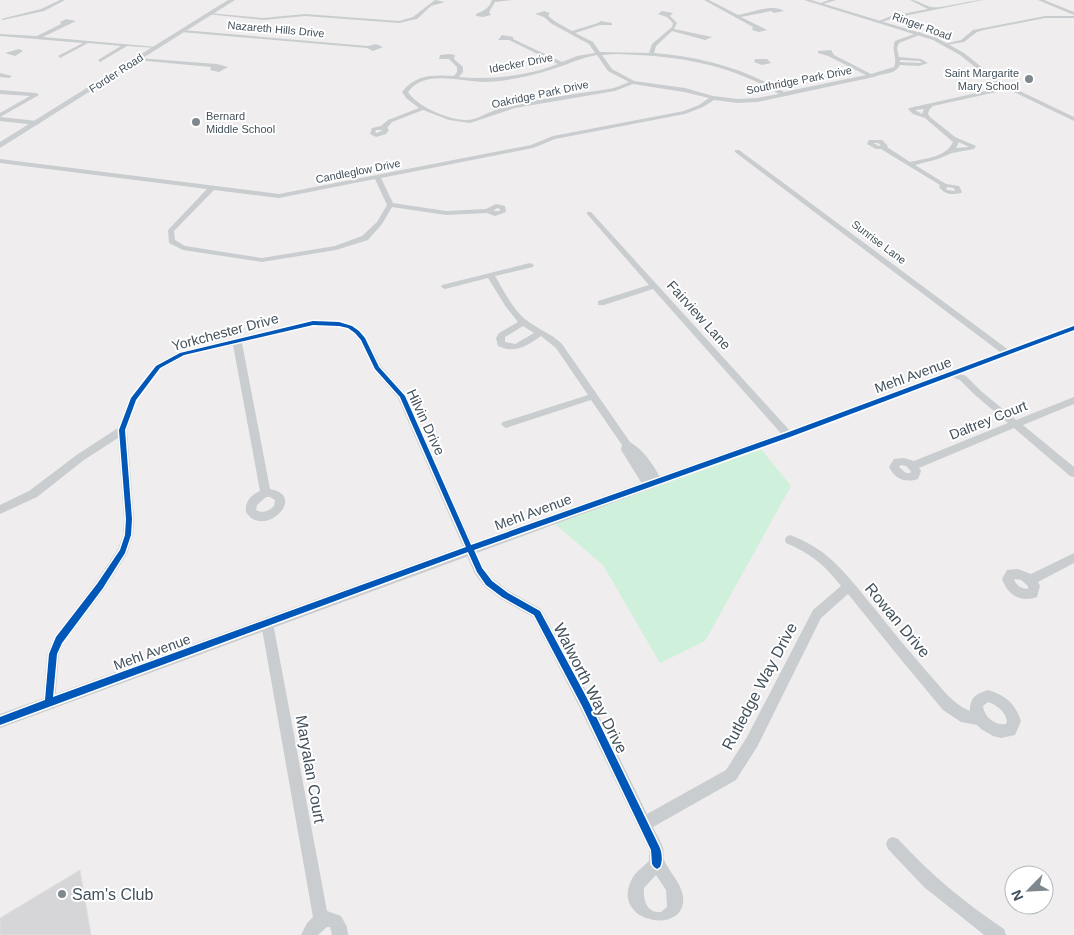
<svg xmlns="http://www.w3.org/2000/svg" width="1074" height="935" font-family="Arial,sans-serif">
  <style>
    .green { fill: #cff0da }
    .building { fill: #d6d5d7; stroke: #e0dfe0 }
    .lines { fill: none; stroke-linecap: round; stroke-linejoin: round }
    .minor { fill: #c9cdcf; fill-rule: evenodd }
    .tertiary { fill: #c9cdcf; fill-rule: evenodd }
    .secondary { fill: #caced1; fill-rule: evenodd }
    .cycleway-casing { stroke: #fff; stroke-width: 3 }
    .cycleway { fill: #0057b8; fill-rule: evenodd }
    .poi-dot { fill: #7f888f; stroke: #fff; stroke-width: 2 }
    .labels { text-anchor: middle; stroke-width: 4; stroke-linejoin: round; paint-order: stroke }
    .far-street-label { font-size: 11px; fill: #43515c; stroke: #fff }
    .far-poi-label { font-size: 11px; fill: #43515c; stroke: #fff; text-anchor: end }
    .street-label { font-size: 14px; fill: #43515c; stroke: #fff }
    .near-street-label { font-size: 16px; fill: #43515c; stroke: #fff }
    .near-poi-label { font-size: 16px; fill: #43515c; stroke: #fff; text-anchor: start }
  </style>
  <rect width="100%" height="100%" fill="#efeded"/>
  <!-- green -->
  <path class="green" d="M761,449L791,486L705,641L660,663L603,565L555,524Z"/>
  <!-- building -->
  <path class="building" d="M80,870L91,935H0V918Z"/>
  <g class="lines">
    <!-- minor -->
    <g class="minor">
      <path d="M60,0H65L44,11L3,20L1,19L41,9Z"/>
      <path d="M435,0L445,2L431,6L417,19L399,23L305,16L263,20L206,14L208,13L263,18L305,14L399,21L413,17Z"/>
      <path d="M492,0H512L495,2L489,12L491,15L483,17L476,16V14C484,11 489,8 492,0Z"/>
      <path d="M704,0H709L738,15C751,13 773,3 784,11L774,13L771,11L741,17L767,30L759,32L752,30L753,27Z"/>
      <path d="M829,0H836L820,5L818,4Z"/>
      <path d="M910,0C919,0 924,6 932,7C941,9 970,0 983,0L894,18L879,23V21L891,16L928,9Z"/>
      <path d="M1038,0H1044L1074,12V15Z"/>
      <path d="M544,11L550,13L548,16L556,22L572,31L598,23L601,21L612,23V25H600L575,33L593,42L600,52L649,53L652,44L672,27L673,23L667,17L658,14L662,11L673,13L670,16L677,23L674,29L712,37L705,40L672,31L656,46L654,53C702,57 743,68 784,92L866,75L828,56L818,53V51L831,50L834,55L871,74L894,67C898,58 891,51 895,41L920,32L922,34L899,43L897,48L899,57L921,59L928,63L919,66L900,65C895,75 882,73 874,77L757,102L738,103L714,100L703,107L685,114L555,139L533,148L381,178L393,203L446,211L486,209L496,204L505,206L506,212L495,216L487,213L446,215L392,207L382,224L368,240L336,250L262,262L183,250L169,243L168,230L207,189L0,163V159L279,194L531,145L553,136L684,111L699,105L709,98L684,92L633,84L615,91L515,108L470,123L449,120L423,110L392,122L387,128L389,130L386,134L376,137L370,134L372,128L381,126L388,120L419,108L406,98L402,92C416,74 433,75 454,76L457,72V67L449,59H439L440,55L450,54L455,55L454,59L463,67V72L459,77C492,80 527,76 558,64L509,40H498L502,35L513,37V39L562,62L577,56L595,53L589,44L552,24L544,17L535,14ZM618,54C676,56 728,63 779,94L757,98L738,99L713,96L685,88L634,81L612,69L602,55ZM597,55L608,71L629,82L614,88C580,94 545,97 512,106C506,107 499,108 493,111C484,114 475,121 465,120C449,120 416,106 408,92C425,69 460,82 485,82C507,81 532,76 553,69C569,64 580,58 597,55ZM900,60L920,61L922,63L900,62ZM376,130H383L377,133L375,132ZM375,179L387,205L377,222L362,236L335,246L262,258L185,246L175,240L174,231L214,190L279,198ZM497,208L500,209V211H493Z"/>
      <path d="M1045,16H1074V18H1045L984,30L977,32L964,42L946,45L944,44L961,40L973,30Z"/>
      <path d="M66,19L76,21L43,37L158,47L156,48L127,46L100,62L98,60L121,46L88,43L60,58L58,56L83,43L0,36V34L37,36L61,24L60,22Z"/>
      <path d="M182,30L368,46L376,44L383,47L373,51L367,48L180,32Z"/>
      <path d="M19,49L23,51L15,56L5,53Z"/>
      <path d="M138,58L217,64L228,67L219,72L210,70L211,67L136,60Z"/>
      <path d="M755,59H767L771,63L762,65L754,62Z"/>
      <path d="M0,73L12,76L9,78L0,77Z"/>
      <path d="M1008,86L1010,87V89L933,106L929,110L928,114L930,117L955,137L976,146L974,149L952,153L938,159L915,165L946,184L959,186L962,192L961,193C952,195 945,195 939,187L940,185L881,149H876L867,144L869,140H882L888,146L887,147L910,162C926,158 945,158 953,142L925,118L913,114L908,109L909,108ZM924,109L922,114L915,110ZM959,142L969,147L956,148ZM873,143H878L881,145L879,146ZM948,187L954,188L955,191L947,190L946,188Z"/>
      <path d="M0,90L36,93L39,95L0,117V113L30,96L0,94Z"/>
      <path d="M0,117L37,121L40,123L37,125L0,121Z"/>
      <path d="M735,150H739L1010,351L1011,353L1010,355H1004L735,152Z"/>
      <path d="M587,212H591L791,432L793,435L791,438H785L653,289L604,305H598V301L649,285L587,214Z"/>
      <path d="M530,263L534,265L533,267L495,276C504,291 512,308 525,319C537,329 551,333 562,344L630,442C645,451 654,466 662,481L661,484H653L637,458L653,484L652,487H644L623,453L621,450L622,445L591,400L506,428L503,426L501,424L503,422L588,395L556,348L541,336C527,346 515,354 498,346L496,338L499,333L518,322L506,307L488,278L445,289L441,287L442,285ZM523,326L534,333L515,344L505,342V337Z"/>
      <path d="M313,320L339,321L353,325L360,330L367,339L381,366L405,394L483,567L493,579L509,591L541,609L590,698L647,814L726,770L747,737L813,610L841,586C824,564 811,554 786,543L785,540L786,537L790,535C831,550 848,577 875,609C892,631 910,652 928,673C941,687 952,704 970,711C970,697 976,694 988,690C1005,695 1015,703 1021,721L1015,735L1001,738L993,736L981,729L977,725L961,722L943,710L903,662L848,594L821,618L757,747L736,780L653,827C656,834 661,841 663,848C664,852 663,858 665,862C672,876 685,887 683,903C679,935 608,921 633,877C637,871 644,866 649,861V850L580,708L533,617L501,599L485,587L475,574L398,398L374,370L359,340L354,334L347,329L339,327L313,326L242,343L270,489C309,496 263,540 246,512C245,501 251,495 260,491L233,345L185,356L161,369L137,400L127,430L134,519L133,535L127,554L104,590L63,644L59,654L55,703L54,708L49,709L44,708L43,703L47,654L55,636L96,582L118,549L123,535L124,519L118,438L84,460L37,497L0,514V505L29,491L78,454L118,428L130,397L155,365L179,352ZM266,497H270L275,500L274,506C269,511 263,514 256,510L257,505ZM988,702C997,705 1005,711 1007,721L1006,724C995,726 984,717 983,706ZM656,875L666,890L667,907L661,912C647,913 643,901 644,888Z"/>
      <path d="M952,371L966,376L981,391L1016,420L1074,397V404L1023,425L1074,467V477L1070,476L1014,428L919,468L921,471L918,479C905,483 895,479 889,467L894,459L904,458L914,461L1008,423L975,395L960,380L949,376L948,374ZM901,465L906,466L911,471L910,473H906L899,467Z"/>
      <path d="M1074,553V563L1038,582L1040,586L1037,597C1020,603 1008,595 1002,579L1007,570L1018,569L1031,574ZM1014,579L1021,580L1028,586V589C1021,589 1016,585 1014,579Z"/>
      <path d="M267,617L271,619L273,623L327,911L341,916L347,927L348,935H332L330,927H327L318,935H301L307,923L313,917L261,623L263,619Z"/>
      <path d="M893,837L898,839C930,874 965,903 1004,929L1006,935H984L978,930L924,887L888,849L886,844L888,839Z"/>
    </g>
    <!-- tertiary -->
    <g class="tertiary">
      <path d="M804,0H811L937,38L964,53L999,81L1074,117V121L995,83L960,55L933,40Z"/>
      <path d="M1074,325V331C717,466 358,596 0,728V714L469,544L784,432Z"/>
    </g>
    <!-- secondary -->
    <path class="secondary" d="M228,0H235L0,148V142Z"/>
    <defs>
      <path id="cycleway" d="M313,321L339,322L352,326L359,331L365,338L379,367L405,396L471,545L786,433L1074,326V330L790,437L474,550L482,568L492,581L508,593L540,611L588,700L659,846C662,852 663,861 660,867L657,869L654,867L652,864L651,850L582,706L534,615L502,597L486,585L477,572L468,552L0,725V717L45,700L49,654L56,637L97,584L120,550L125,535L126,519L119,430L131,398L156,366L180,353ZM313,325L339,326L348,328L355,333L361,340L375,369L400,397L466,547L53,697L57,654L62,643L103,588L125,553L131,535L132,519L125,430L136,400L160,368L184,355Z"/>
    </defs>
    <!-- cycleway casing -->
    <use href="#cycleway" class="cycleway-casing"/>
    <!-- cycleway -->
    <use href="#cycleway" class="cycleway"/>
  </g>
  <!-- markers -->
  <g class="poi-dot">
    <circle cx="1029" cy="79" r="5"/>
    <circle cx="196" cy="122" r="5"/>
    <circle cx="62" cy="894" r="5"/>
  </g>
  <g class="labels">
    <!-- far-street labels -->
    <g class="far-street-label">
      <text transform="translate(922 26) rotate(20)" y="4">Ringer Road</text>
      <text transform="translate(276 29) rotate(5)" y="4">Nazareth Hills Drive</text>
      <text transform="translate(521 63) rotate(-11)" y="4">Idecker Drive</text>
      <text transform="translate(116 73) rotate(-33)" y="4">Forder Road</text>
      <text transform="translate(799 80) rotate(-11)" y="4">Southridge Park Drive</text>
      <text transform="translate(540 94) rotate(-12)" y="4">Oakridge Park Drive</text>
      <text transform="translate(358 171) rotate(-11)" y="4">Candleglow Drive</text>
      <text transform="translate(879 242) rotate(37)" y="4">Sunrise Lane</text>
    </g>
    <!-- far-poi labels -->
    <g class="far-poi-label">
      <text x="1019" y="77">Saint Margarite<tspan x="1019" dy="13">Mary School</tspan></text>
      <text x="206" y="120" text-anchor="start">Bernard<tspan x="206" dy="13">Middle School</tspan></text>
    </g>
    <!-- street labels -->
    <g class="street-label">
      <text transform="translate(699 315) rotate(48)" y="5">Fairview Lane</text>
      <text transform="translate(225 332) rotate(-15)" y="5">Yorkchester Drive</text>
      <text transform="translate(913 375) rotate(-20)" y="5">Mehl Avenue</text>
      <text transform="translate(988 420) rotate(-22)" y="5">Daltrey Court</text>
      <text transform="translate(426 422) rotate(65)" y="5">Hilvin Drive</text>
      <text transform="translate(533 512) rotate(-20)" y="5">Mehl Avenue</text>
      <text transform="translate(152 652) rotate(-20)" y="5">Mehl Avenue</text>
    </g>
    <!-- near-street labels -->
    <g class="near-street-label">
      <text transform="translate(898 620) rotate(50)" y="6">Rowan Drive</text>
      <text transform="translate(759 686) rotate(-62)" y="6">Rutledge Way Drive</text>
      <text transform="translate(591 688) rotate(63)" y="6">Walworth Way Drive</text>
      <text transform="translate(311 769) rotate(80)" y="6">Maryalan Court</text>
    </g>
    <!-- near-poi labels -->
    <g class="near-poi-label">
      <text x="72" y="900">Sam's Club</text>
    </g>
  </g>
  <!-- north arrow -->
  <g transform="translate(1029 890) rotate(246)"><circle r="24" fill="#ffffff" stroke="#b4b9be"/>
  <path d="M0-4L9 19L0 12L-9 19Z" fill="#7f888f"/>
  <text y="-8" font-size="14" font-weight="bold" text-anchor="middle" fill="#43515c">N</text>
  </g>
</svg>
